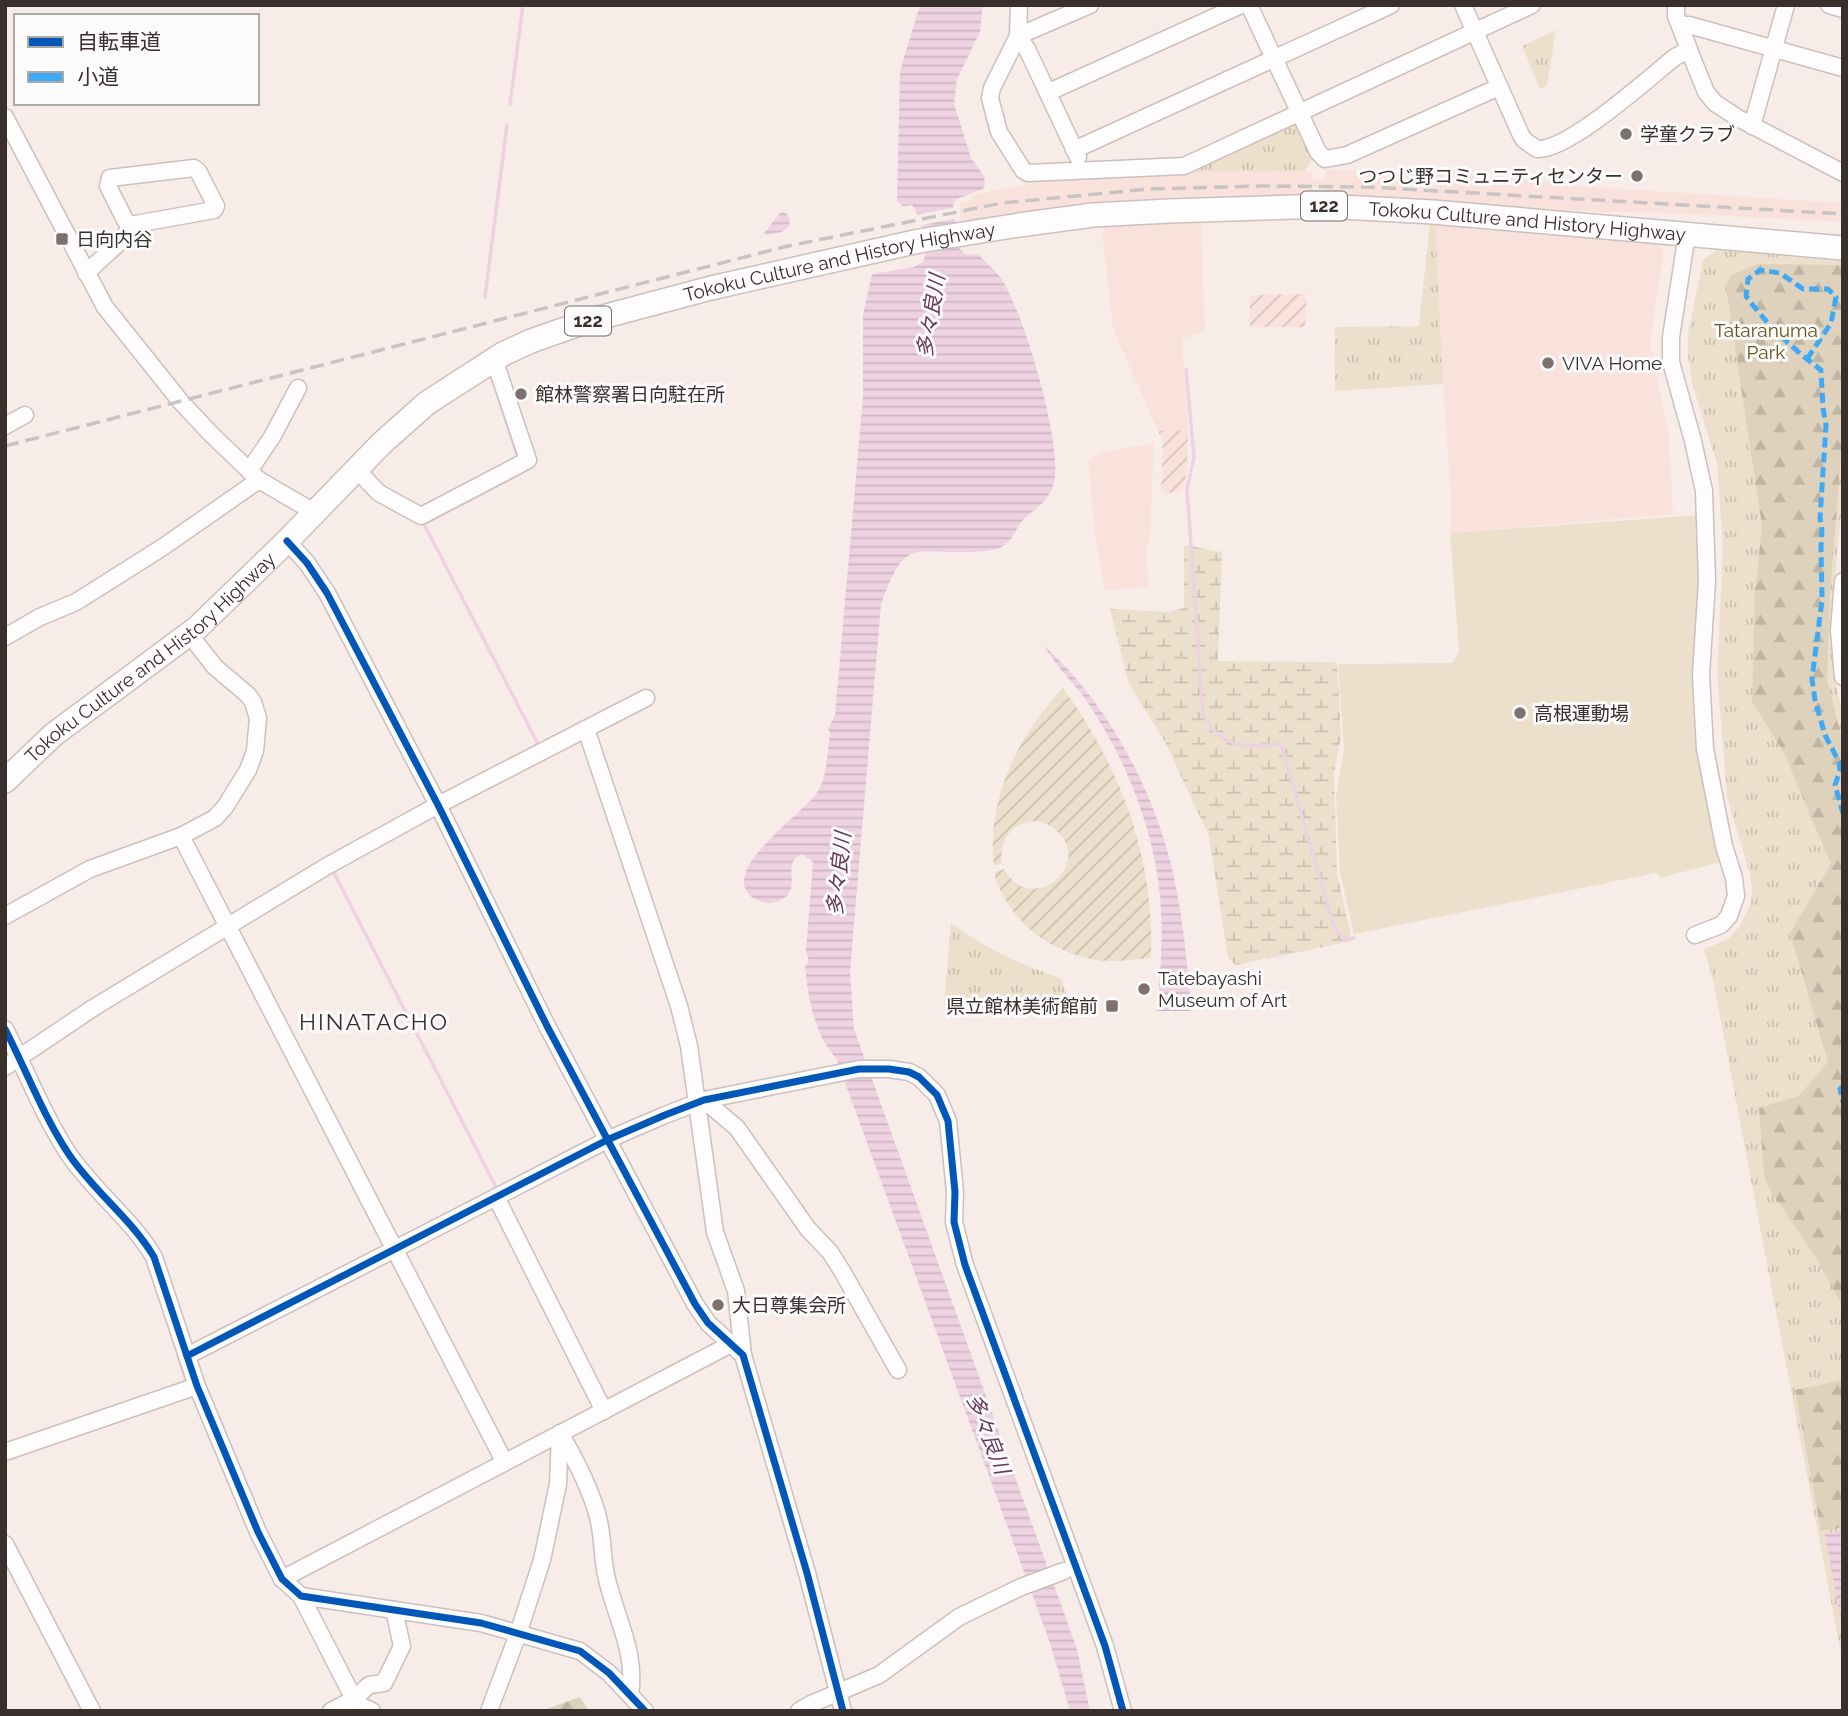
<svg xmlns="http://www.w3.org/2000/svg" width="1848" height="1716" font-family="Raleway,'Noto Sans JP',sans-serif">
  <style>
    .built { fill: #fae2dc }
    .industrial { fill: url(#industrial-furrows) }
    .grass { fill: url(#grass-tufts) }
    .forest { fill: url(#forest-firs) }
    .wetland { fill: url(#wetland-marsh) }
    .garden { fill: url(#garden-furrows) }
    .pitch { fill: #ece0cc }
    .water { fill: url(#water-rules) }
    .pier { fill: #f8ece9 }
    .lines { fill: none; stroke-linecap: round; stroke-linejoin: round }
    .stream { stroke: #eed2e2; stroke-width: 3.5 }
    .minor-casing { stroke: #cac0bd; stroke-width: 19 }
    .highway-casing { stroke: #cac0bd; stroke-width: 26 }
    .minor { stroke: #fefcfc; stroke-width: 16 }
    .highway { stroke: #fefcfc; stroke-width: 23 }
    .rail { stroke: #c8c4c4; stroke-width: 3.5; stroke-dasharray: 14 7; stroke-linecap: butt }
    .quiet { stroke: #3fa9f5; stroke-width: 5; stroke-dasharray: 10 5; stroke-linecap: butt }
    .cycleway-casing { stroke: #fbfbfb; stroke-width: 11 }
    .cycleway { stroke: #0057b8; stroke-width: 7 }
    .poi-dot { fill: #7c716f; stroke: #fbfbfb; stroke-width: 2.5 }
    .labels { text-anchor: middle; stroke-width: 6; stroke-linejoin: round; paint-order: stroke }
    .shield { fill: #fbfbfb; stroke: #736c6b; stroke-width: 2 }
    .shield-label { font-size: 18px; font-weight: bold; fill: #392f2d }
    .poi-label { font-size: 19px; fill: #392f2d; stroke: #fbfbfb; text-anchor: start }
    .street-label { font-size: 19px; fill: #392f2d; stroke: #fbfbfb }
    .park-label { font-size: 19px; fill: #665316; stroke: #fbfbfb }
    .water-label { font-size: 21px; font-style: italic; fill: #67395a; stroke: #fbfbfb }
    .quarter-label { font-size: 23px; letter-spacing: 2px; fill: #392f2d; stroke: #fbfbfb }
  </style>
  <defs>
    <pattern id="industrial-furrows" width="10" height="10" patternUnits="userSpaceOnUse" patternTransform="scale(1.75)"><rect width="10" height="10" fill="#fae2dc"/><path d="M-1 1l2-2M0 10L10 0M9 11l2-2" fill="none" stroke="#d7c2bd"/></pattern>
    <pattern id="grass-tufts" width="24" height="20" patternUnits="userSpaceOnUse" patternTransform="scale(1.75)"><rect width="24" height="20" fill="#ece0cc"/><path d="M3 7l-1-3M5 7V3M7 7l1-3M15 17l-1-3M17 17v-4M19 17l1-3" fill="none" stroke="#cbc0b0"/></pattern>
    <pattern id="forest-firs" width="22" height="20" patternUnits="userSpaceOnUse" patternTransform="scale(1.75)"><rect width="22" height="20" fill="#ded2bc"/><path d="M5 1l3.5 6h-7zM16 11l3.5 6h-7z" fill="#bfb5a2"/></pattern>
    <pattern id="wetland-marsh" width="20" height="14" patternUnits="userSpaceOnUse" patternTransform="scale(1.75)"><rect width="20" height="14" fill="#ece0cc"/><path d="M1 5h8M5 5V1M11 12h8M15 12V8" fill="none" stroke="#cbc0b0"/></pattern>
    <pattern id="garden-furrows" width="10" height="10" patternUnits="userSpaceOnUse" patternTransform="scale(1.75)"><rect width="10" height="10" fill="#ece0cc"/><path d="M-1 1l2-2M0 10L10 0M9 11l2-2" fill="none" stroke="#cbc0b0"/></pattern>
    <pattern id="water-rules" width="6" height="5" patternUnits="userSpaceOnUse" patternTransform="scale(1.75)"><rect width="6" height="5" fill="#eed2e2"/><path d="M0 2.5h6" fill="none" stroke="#cdb5c2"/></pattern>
  </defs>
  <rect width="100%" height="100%" fill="#f8ece9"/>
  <!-- built -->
  <g class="built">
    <path d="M1327,169L1429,176L1430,172L1462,170L1463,175L1513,179L1514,176L1562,185L1843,203V222L1641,212H1603L1323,196L1325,188L1313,187V195L1193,198L960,224V203L973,199L976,194L1024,185L1081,178L1188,172L1305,171L1312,172L1313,180H1324Z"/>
    <path d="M1201,218L1205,331L1182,339L1188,430L1158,431L1113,329L1102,232L1107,224Z"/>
    <path d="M1435,221L1657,243L1664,252L1650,343L1669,436L1673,514L1450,533L1451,500L1434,246Z"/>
    <path d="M1154,443L1150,542L1146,549L1149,587L1105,590L1095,535L1088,460L1102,452Z"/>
  </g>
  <!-- industrial -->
  <g class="industrial">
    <path d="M1307,294L1305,327H1250V295Z"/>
    <path d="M1188,430L1187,472L1182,492L1161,493L1163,441L1158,431Z"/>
  </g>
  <!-- grass -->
  <g class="grass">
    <path d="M1556,30L1547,86L1540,89L1522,46Z"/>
    <path d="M1292,121L1299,124L1314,156L1305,171L1188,172Z"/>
    <path d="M1435,221L1443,384L1335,391V327L1419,326L1430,222Z"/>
    <path d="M1716,250L1843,259V493L1831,620L1834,673L1843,717V1664L1713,980L1704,949L1728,939L1739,927L1751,904L1752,891L1750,874L1727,797L1717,673L1723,547L1717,464L1692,383L1688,355V333L1703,260Z"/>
    <path d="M951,923C986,948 1020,965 1061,978L1074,1017L944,1005Z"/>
  </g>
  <!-- forest -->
  <g class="forest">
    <path d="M1758,264L1842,265L1843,431L1830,592L1827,679L1843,744V1307L1817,1259L1768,1187L1764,1175L1759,1108L1799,1096L1828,1062L1790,933L1831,864L1784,753L1752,702L1755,592L1762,526L1726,287L1731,275Z"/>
    <path d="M1843,1380V1527L1821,1531L1795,1390Z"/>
    <path d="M580,1697L589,1711H541Z"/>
  </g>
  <!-- wetland -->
  <path class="wetland" d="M1184,545L1222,552L1218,661L1337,662L1341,737L1334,774L1337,873L1352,941L1236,965L1228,958L1209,836L1165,742L1129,684L1110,609L1168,612L1184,608Z"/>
  <!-- garden -->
  <path class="garden" d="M1063,688C1121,768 1155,858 1151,958C1133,959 1114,963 1096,960C1048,951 1011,923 995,877V872L1004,869C1031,918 1094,865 1057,831C1051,825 1042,821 1033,821C1010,823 999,843 1002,863L994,866C986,800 1018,735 1063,688Z"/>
  <!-- pitch -->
  <path class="pitch" d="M1701,515L1703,540L1698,607L1724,861L1661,878L1656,873L1354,934L1340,874L1336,795L1344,750L1338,664L1453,663L1459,651L1450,533Z"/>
  <!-- water -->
  <g class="water">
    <path d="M920,5H983L980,32L957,79L954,104L971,158L984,176L985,185L983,189L957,199L953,204L959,248L966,255L978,254C985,262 994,269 1000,277C1022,306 1066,452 1053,486C1047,503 1034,509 1022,521C1015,530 1014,539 1003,546C995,551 982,551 972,552C910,555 907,535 881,604L850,972L854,1029L1077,1649L1090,1711H1070L1050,1643L836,1058C814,1034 808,997 805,966L809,961L806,951L813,862L802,854C779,863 805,890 779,901C770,905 761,903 753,898C716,871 803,815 818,791C828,775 827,751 830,733L828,729L835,715L863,397V314L872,274L914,267L923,262C930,247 921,218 912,205L903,206L897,201L900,71Z"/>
    <path d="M781,212L786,213L790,218L789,227L781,232L766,235L764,233Z"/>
    <path d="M1043,645C1102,697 1147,777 1168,853C1182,904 1187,958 1191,1011H1157C1160,977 1163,943 1161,909C1157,836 1127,760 1086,700C1072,681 1055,665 1043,645Z"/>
    <path d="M1843,1530V1632L1825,1535L1826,1533Z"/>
  </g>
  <!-- pier -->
  <path class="pier" d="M957,207L959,218L917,226L915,215Z"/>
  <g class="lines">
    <!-- stream -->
    <g class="stream">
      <path d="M510,104L523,5"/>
      <path d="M485,297L507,125"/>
      <path d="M1186,369L1194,457L1187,489L1203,715C1223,750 1244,747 1281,744L1334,927L1345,940L1354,938"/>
      <path d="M497,392L518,458"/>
      <path d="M523,472L424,524L539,746L537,747"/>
      <path d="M334,873L497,1189L494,1190"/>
      <path d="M178,1355L187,1384"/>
    </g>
    <defs>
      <g id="minor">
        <path d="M1019,5L1018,36L992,88L990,98L999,132L1023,170L1028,173L1184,166L1532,5"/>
        <path d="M1249,5L1318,152L1325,159L1347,155L1499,87"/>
        <path d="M1463,5L1521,135L1524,140L1537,149C1567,152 1649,78 1675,57L1689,50"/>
        <path d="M1676,5V16L1697,70L1706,92L1715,103L1738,118L1843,173"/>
        <path d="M1829,5L1843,9"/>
        <path d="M1680,25H1689L1843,68"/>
        <path d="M1049,92L1241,5"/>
        <path d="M5,117L105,307L181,402L212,435L259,480L314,512"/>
        <path d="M1752,126L1786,5"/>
        <path d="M1074,150L1391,5"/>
        <path d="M1078,157L1027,49L1018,36L1090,5"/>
        <path d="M1687,234L1671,337V362L1693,441L1704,491L1707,581L1701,675L1705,749L1724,846L1734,878L1736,896L1729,916L1721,925L1695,935"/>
        <path d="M86,273L124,238L130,225L214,210L216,206L198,171L194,168L110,178L108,186L125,220L130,225"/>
        <path d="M5,426L25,415"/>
        <path d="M356,469L379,493L421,516L528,460L494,359"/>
        <path d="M249,471L272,437L298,388"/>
        <path d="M287,541L307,563L327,593L438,805L547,1026L695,1304L708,1323L743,1355L807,1573L843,1711"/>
        <path d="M1843,581L1839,630L1843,677"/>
        <path d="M5,637L40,617L76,602L163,547L259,480"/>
        <path d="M586,729L679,1006L689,1046L715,1232L736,1291L743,1355"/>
        <path d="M181,836L504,1461"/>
        <path d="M5,916L90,869L181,836L215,818L225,807L248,770L255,751L258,718L253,702L248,695L215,667L189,634"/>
        <path d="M5,1029C26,1070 43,1115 68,1153C93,1191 131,1218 154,1257L197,1386L258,1532L282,1579L301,1596L481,1623L580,1651L609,1673L645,1711"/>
        <path d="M5,1067L93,1008L327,866L438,805L646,698"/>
        <path d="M704,1100L737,1128L808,1229L830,1252L842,1271L898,1370"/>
        <path d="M496,1197L604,1411"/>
        <path d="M187,1356L607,1140L665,1115L704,1100L859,1069H889L909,1072L919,1077L937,1095L948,1121L955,1192L954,1222L965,1265L1105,1646L1123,1711"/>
        <path d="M560,1433C574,1457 591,1490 598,1517C603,1536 602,1556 606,1575C615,1617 637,1651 630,1695"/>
        <path d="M5,1452L197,1386"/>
        <path d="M5,1544L92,1711"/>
        <path d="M282,1579L731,1344"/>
        <path d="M301,1596L354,1699L361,1706L372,1711"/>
        <path d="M331,1711L354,1699L369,1685L384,1683L402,1646L394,1610"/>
        <path d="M489,1711L518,1634L542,1560L558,1484L560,1433"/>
        <path d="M799,1711L811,1704L879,1675L959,1617L1021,1587L1064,1571"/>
      </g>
      <g id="highway">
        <path id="s1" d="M5,781L53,735L197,628L287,541L382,443L427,403L503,354L531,341L591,320L711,288L919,241L1019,225L1093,215L1169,211L1323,206L1433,212L1843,248"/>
      </g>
    </defs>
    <!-- minor casing -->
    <use href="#minor" class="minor-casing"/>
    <!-- highway casing -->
    <use href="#highway" class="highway-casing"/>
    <!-- minor -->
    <use href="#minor" class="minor"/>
    <!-- highway -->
    <use href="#highway" class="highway"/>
    <!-- rail -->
    <path class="rail" d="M5,446L788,246L1002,203L1149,189L1262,186L1368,187L1843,214"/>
    <!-- quiet -->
    <g class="quiet">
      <path d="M1807,359L1831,323L1836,297L1828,289H1803L1780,273L1760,270L1748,279L1746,296C1767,325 1792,348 1821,370L1823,408L1826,425L1820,518L1822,530L1821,547L1822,600L1812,679L1815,700L1825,735L1839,762L1840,771L1835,785L1843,813"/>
      <path d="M1843,1086L1840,1089L1843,1102"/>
    </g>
    <defs>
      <g id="cycleway">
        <path d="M287,541L307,563L327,593L438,805L547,1026L695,1304L708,1323L743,1355L807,1573L843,1711"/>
        <path d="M5,1029C26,1070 43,1115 68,1153C93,1191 131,1218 154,1257L197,1386L258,1532L282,1579L301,1596L481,1623L580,1651L609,1673L645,1711"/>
        <path d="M187,1356L607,1140L665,1115L704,1100L859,1069H889L909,1072L919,1077L937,1095L948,1121L955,1192L954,1222L965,1265L1105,1646L1123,1711"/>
      </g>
    </defs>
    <!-- cycleway casing -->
    <use href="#cycleway" class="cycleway-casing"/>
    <!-- cycleway -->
    <use href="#cycleway" class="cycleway"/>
  </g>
  <!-- markers -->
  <g class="poi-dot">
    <circle cx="1626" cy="134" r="7"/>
    <circle cx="1637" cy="176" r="7"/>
    <rect x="55" y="232" width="14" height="14" rx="3.5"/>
    <circle cx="1548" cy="363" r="7"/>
    <circle cx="521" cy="394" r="7"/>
    <circle cx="1520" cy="713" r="7"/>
    <circle cx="1144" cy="989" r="7"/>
    <rect x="1105" y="999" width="14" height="14" rx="3.5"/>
    <circle cx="718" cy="1305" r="7"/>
  </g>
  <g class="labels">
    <!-- shield labels -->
    <g class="shield">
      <rect x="1301" y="191.5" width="46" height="29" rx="5"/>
      <rect x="565" y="306.5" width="46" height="29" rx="5"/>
    </g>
    <g class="shield-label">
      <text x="1324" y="212">122</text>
      <text x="588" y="327">122</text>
    </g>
    <!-- poi labels -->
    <g class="poi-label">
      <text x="1640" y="141">学童クラブ</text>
      <text x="1623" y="183" text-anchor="end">つつじ野コミュニティセンター</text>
      <text x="76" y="246">日向内谷</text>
      <text x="1562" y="370">VIVA Home</text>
      <text x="535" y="401">館林警察署日向駐在所</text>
      <text x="1534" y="720">高根運動場</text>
      <text x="1158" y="985">Tatebayashi<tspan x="1158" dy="22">Museum of Art</tspan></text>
      <text x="1098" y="1013" text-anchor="end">県立館林美術館前</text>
      <text x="732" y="1312">大日尊集会所</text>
    </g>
    <!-- street labels -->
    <g class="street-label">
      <text dy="7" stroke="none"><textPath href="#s1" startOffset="1701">Tokoku Culture and History Highway</textPath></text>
      <text dy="7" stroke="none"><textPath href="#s1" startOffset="1008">Tokoku Culture and History Highway</textPath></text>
      <text dy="7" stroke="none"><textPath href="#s1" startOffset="191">Tokoku Culture and History Highway</textPath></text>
    </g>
    <!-- park labels -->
    <g class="park-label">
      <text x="1766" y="337">Tataranuma<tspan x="1766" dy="22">Park</tspan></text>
    </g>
    <!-- water labels -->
    <g class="water-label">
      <text transform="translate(931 316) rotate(-81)" y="7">多々良川</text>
      <text transform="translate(839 874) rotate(-84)" y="7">多々良川</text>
      <text transform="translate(988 1434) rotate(69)" y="7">多々良川</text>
    </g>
    <!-- quarter labels -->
    <g class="quarter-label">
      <text x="374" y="1030">HINATACHO</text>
    </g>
  </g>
  <!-- border -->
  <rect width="1848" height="1716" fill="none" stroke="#392f2d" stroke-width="14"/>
  <!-- legend -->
  <rect x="14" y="14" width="245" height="91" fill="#fbfbfb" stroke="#ada9a9" stroke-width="2"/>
  <rect x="28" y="37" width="35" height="10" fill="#0057b8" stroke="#ada9a9" stroke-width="2"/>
  <text x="77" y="49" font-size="21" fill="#392f2d">自転車道</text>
  <rect x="28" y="72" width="35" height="10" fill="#3fa9f5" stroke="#ada9a9" stroke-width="2"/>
  <text x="77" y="84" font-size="21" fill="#392f2d">小道</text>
</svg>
